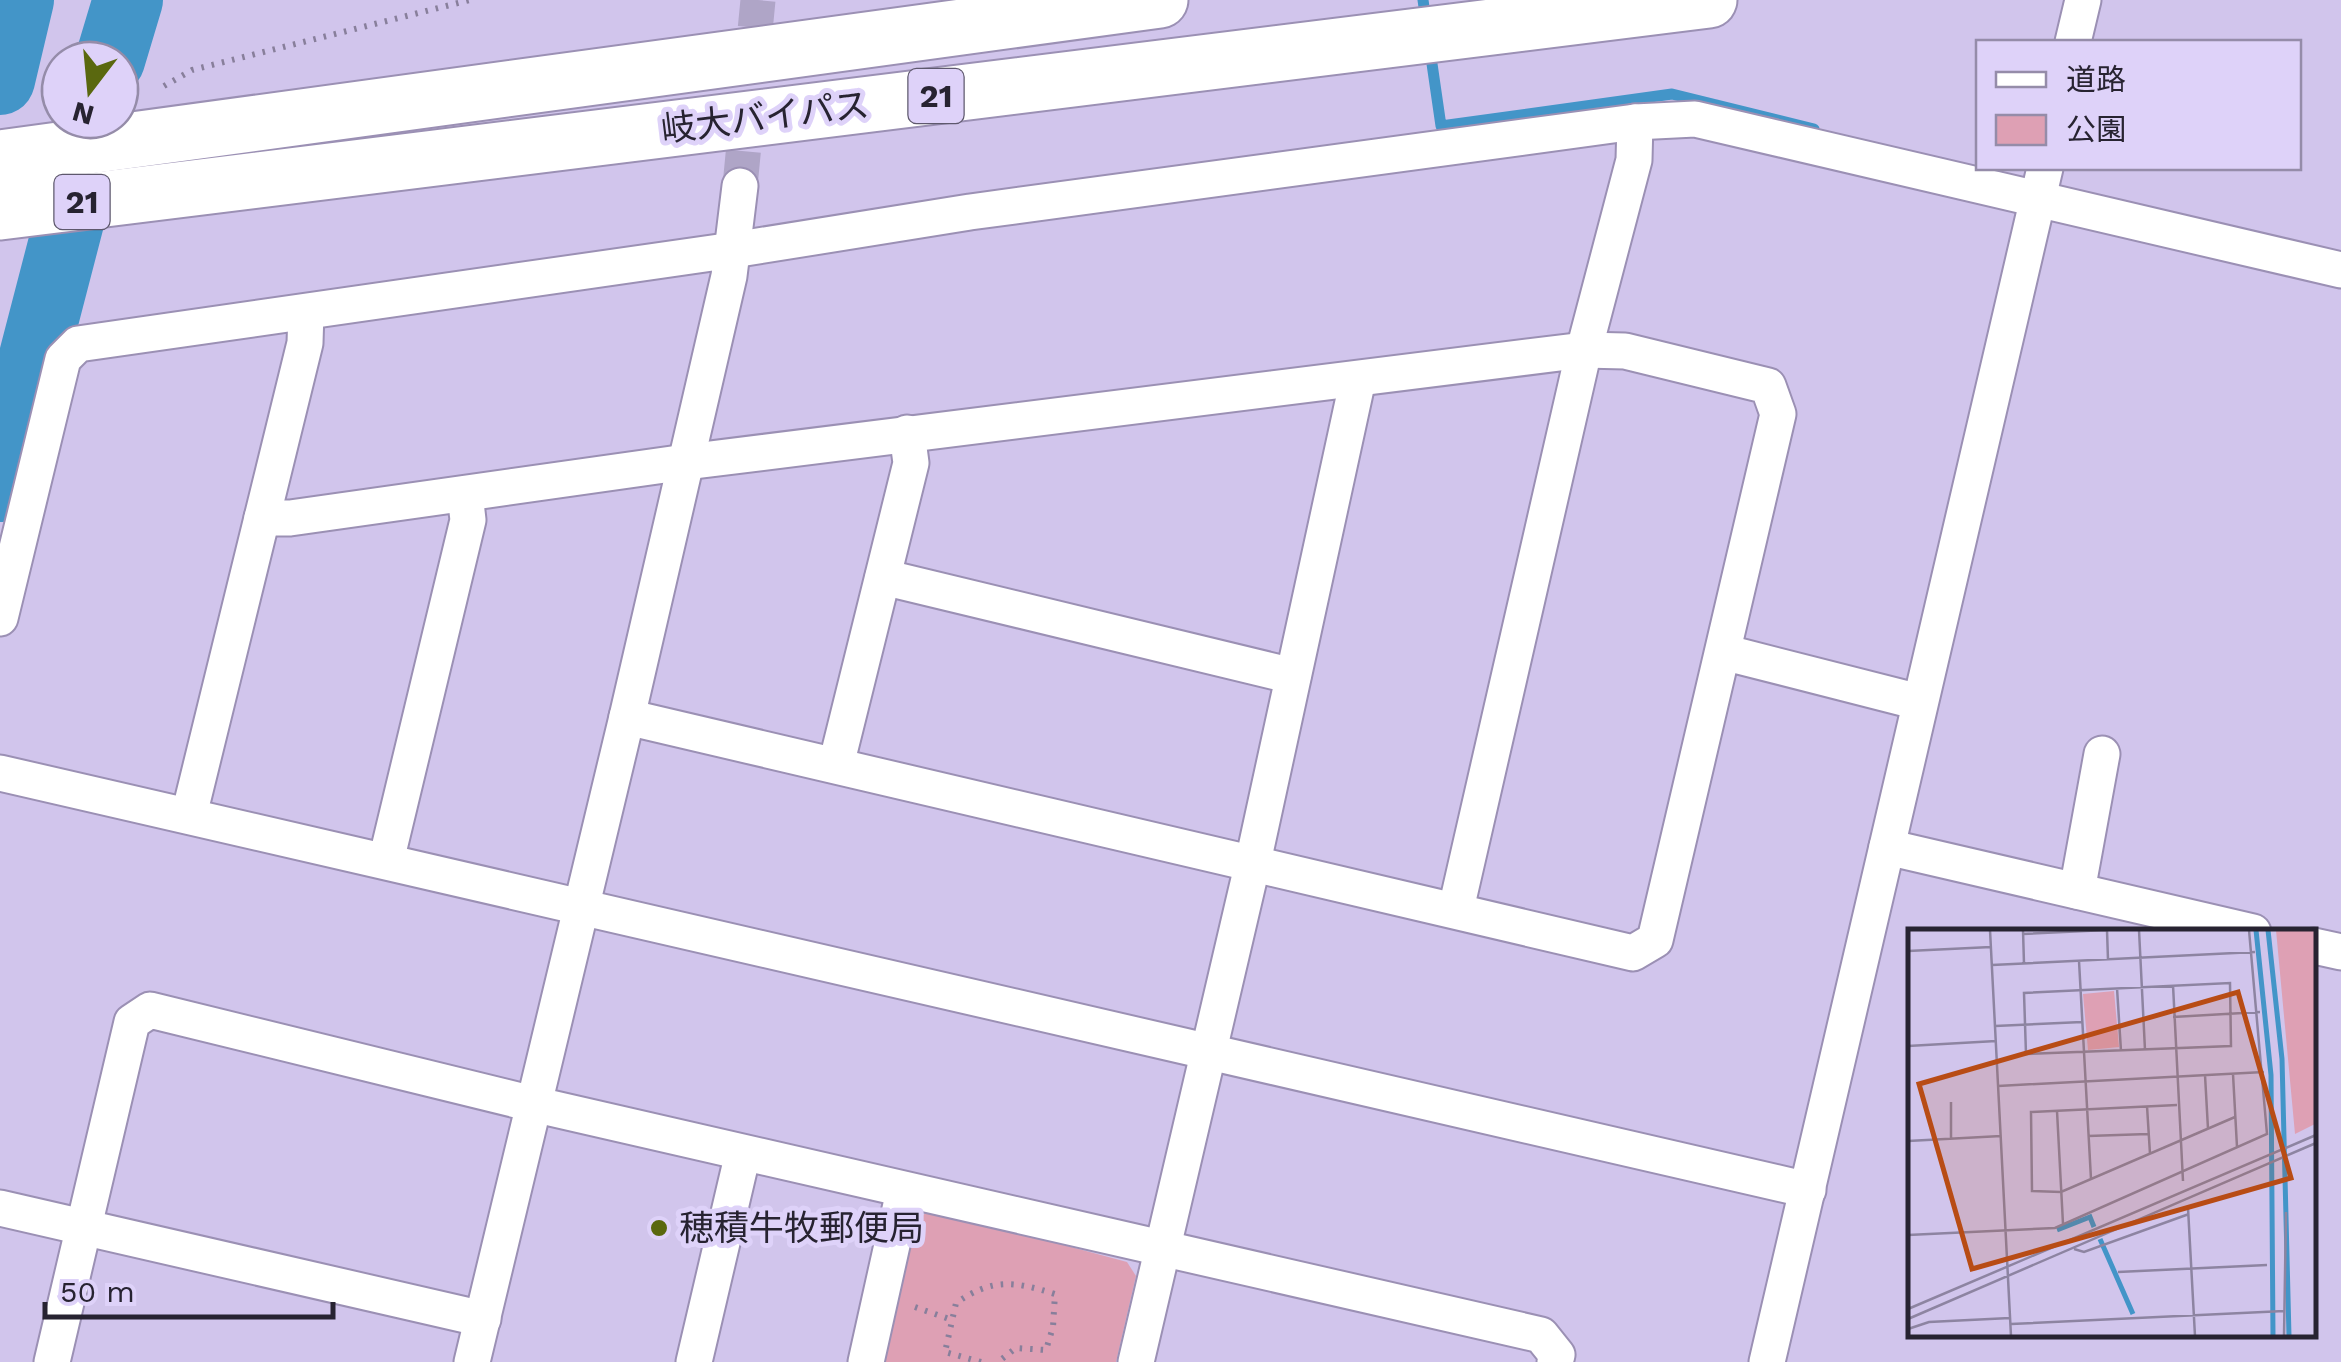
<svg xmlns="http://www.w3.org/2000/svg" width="2341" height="1362" font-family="'Work Sans','Noto Sans JP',sans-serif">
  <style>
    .green { fill: #dea0b4 }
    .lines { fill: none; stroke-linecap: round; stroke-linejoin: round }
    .stream { stroke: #4395c8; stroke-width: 11 }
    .river { stroke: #4395c8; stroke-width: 70 }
    .minor-tunnel { stroke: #afa5c7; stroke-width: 35; stroke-dasharray: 35 18; stroke-linecap: butt }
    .minor-casing { stroke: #9b90b4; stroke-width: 39 }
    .trunk-casing { stroke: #9b90b4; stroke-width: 59 }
    .path { stroke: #887f9b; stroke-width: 6; stroke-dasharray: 2.5 8; stroke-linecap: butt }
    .minor { stroke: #fff; stroke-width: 35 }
    .trunk { stroke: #fff; stroke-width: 55 }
    .poi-dot { fill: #5a680f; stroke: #ded2f9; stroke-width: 4 }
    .labels { text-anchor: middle; stroke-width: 10; stroke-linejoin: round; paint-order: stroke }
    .shield { fill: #ded2f9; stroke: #5e586d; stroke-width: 2.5 }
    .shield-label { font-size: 32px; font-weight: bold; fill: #272331 }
    .street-label { font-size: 35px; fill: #272331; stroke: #ded2f9 }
    .poi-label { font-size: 35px; fill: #272331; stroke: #ded2f9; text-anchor: start }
    .inset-river { fill: none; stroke: #4395c8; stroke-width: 5 }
    .inset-road { fill: none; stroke: #8d84a1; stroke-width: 2.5 }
    .view { fill: #b84c15; fill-opacity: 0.15; stroke: #b84c15; stroke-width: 5 }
    .inset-edge { fill: none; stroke: #272331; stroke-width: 5 }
  </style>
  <rect width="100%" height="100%" fill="#d1c5ec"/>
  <!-- green -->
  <path class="green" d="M930,1209L1127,1262L1136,1276L1116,1362H880L912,1225Z"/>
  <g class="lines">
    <!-- stream -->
    <g class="stream">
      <path d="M1423,0L1426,21"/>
      <path d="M1430,50L1441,126L1672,94L1814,129"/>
    </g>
    <!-- river -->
    <g class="river">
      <path d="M110,60L128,0"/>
      <path d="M0,80L19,0"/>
      <path d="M0,487L90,141"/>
    </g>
    <!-- minor-tunnel -->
    <path class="minor-tunnel" d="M740,186L758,0"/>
    <defs>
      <g id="minor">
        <path d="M2073,42L2083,0"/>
        <path d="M262,518H290L686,462L1584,350L1625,351L1768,386L1778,414L1655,940L1633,953L627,717"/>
        <path d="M883,577L1293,676"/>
        <path d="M0,618L63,359L78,344L733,250L970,212L1635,122L1695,119L2341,270"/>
        <path d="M1723,652L1919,702"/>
        <path d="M836,765L911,463L907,433"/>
        <path d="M0,773L1808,1190"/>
        <path d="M189,815L305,343L306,312"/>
        <path d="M1887,847L2253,932"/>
        <path d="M386,861L468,520L465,494"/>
        <path d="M2077,891L2102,754"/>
        <path d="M1456,909L1584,350L1634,160L1635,122"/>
        <path d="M2314,946L2341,952"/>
        <path d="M0,1208L483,1319"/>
        <path d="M52,1362L132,1022L150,1010L533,1104L1541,1335L1557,1355L1555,1362"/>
        <path d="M472,1362L627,717L729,276L740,186"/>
        <path d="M694,1362L743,1153"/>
        <path d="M866,1362L904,1191"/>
        <path d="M1136,1362L1253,862L1358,379"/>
        <path d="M1767,1362L2045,168"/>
      </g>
      <g id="trunk">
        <path d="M0,158L1160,0"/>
        <path d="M0,212L1709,0"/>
      </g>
    </defs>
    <!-- minor casing -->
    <use href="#minor" class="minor-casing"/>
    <!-- trunk casing -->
    <use href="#trunk" class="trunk-casing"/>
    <!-- path -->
    <g class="path">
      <path d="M164,86L192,70L470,0"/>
      <path d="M915,1307L952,1320"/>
      <path d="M981,1362L945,1352L956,1303C992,1278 1014,1281 1055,1294L1053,1327L1046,1350L1016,1348L998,1362"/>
    </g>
    <!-- minor -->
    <use href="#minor" class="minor"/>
    <!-- trunk -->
    <use href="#trunk" class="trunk"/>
  </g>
  <!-- markers -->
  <circle class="poi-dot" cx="659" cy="1228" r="10"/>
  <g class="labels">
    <!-- shield labels -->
    <g class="shield">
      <rect x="908.5" y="69" width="55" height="54" rx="8"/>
      <rect x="54.5" y="175" width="55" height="54" rx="8"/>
    </g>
    <g class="shield-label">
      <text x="936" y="107">21</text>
      <text x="82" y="213">21</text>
    </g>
    <!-- street labels -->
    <g class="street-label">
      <text transform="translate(765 117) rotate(-7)" y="12">岐大バイパス</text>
    </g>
    <!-- poi labels -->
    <g class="poi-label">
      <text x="679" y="1240">穂積牛牧郵便局</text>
    </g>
  </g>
  <!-- overview -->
  <g transform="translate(1908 929)">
    <rect width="408" height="408" fill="#d1c5ec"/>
    <path d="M368,1H407V195L387,205ZM206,62L211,118L180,121L175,65Z" fill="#dea0b4"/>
    <path class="inset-river" d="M348,1L363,146L365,407M360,1L374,130L381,407M149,301L182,288L186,298M192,310L225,385"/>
    <path class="inset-road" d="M82,1L103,407M115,1L116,35M199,1L200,31M231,1L237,121M115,5L199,1M0,22L83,18M171,32L183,250M84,36L347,23M322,54L323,117L118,125L116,64ZM265,56L275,252M209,59L213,122M265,88L352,83M87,97L174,93M0,117L88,112M325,145L329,218M297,146L300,200M90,157L356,143M269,176L123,183L124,262L153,263L327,188M239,177L242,225M149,182L155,295M180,207L240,205M43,210V173M0,212L93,207M280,279L287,407M0,306L147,299L359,205L341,1M166,320L176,323L281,285M210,343L359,336M0,380L408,206M0,390L408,214M103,395L376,382M0,400L21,393L102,389M376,407L378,283"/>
    <path class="view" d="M330,63L383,249L64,340L11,155Z"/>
    <rect width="408" height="408" class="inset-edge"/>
  </g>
  <!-- legend -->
  <rect x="1976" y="40" width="325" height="130" fill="#ded2f9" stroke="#958ca9" stroke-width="2.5"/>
  <rect x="1996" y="72" width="50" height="15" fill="#ffffff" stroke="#958ca9" stroke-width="2.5"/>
  <text x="2066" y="90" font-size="30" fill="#272331">道路</text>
  <rect x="1996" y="115" width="50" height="30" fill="#dea0b4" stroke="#958ca9" stroke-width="2.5"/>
  <text x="2066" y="140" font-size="30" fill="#272331">公園</text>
  <!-- north arrow -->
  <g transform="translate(90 90) rotate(196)"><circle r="48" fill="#ded2f9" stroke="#958ca9" stroke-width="2.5"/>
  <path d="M0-8L18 38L0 25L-18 38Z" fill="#5a680f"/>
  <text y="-15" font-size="28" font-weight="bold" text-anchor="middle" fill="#272331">N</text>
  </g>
  <!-- scale -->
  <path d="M45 1302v15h288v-15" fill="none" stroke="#272331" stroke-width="5"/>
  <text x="60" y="1302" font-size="30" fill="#272331" stroke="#ded2f9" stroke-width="8" paint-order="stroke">50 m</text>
</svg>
